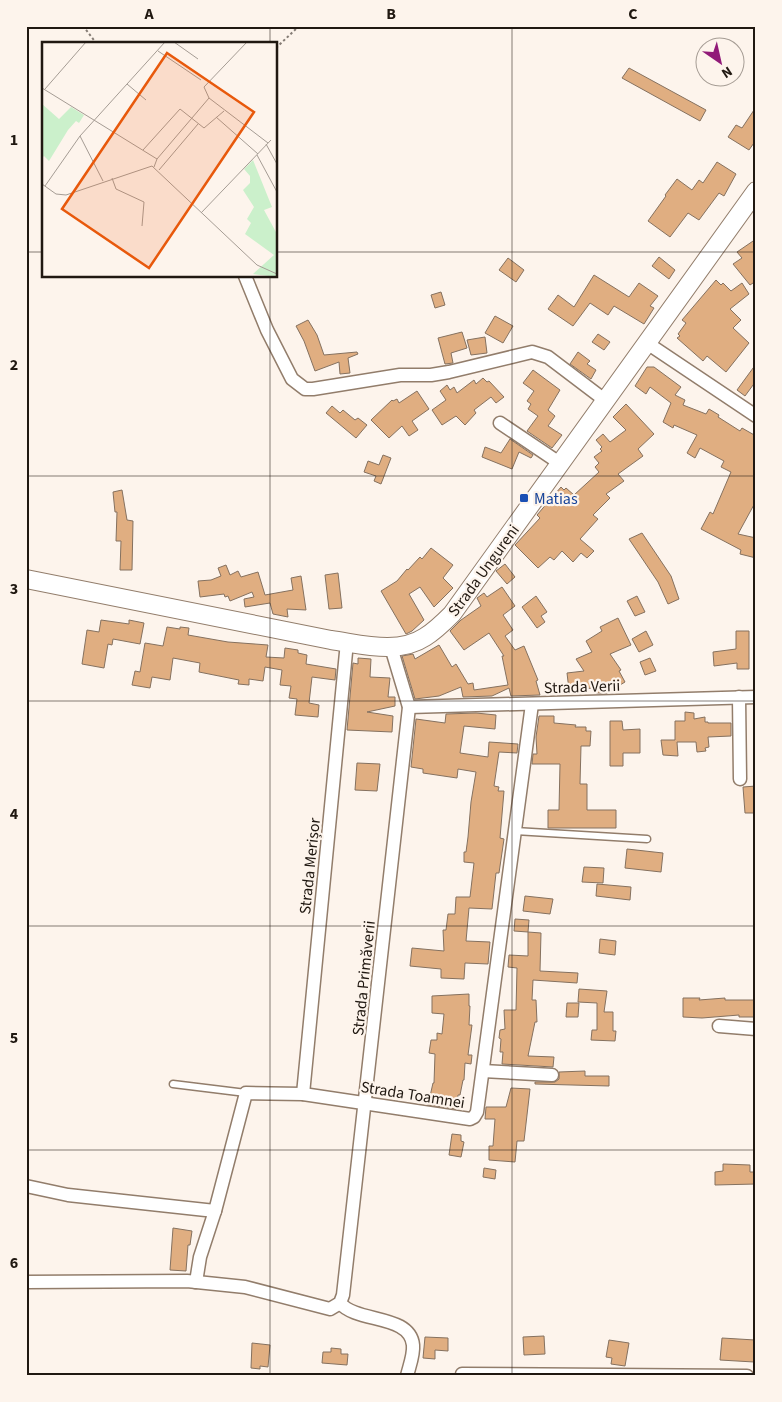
<svg xmlns="http://www.w3.org/2000/svg" width="782" height="1402" font-family="'Source Sans 3',sans-serif">
  <style>
    .building { fill: #e0ae81; stroke: #85715f }
    .lines { fill: none; stroke-linecap: round; stroke-linejoin: round }
    .lane-casing { stroke: #927d6b; stroke-width: 9 }
    .street-casing { stroke: #927d6b; stroke-width: 15 }
    .secondary-casing { stroke: #927d6b; stroke-width: 20 }
    .path { stroke: #857c75; stroke-width: 2; stroke-dasharray: 2.5 2.5; stroke-linecap: butt }
    .lane { stroke: #fff; stroke-width: 6 }
    .street { stroke: #fff; stroke-width: 12 }
    .secondary { stroke: #fff; stroke-width: 18 }
    .grid { fill: none; stroke: #201811; stroke-width: 1; stroke-opacity: 0.55 }
    .transit-dot { fill: #1a4fb4; stroke: #fdf4ec; stroke-width: 2 }
    .labels { text-anchor: middle; stroke-width: 4.5; stroke-linejoin: round; paint-order: stroke }
    .transit-label { font-size: 16px; fill: #164399; stroke: #fdf4ec; text-anchor: start }
    .street-label { font-size: 16px; fill: #201811; stroke: #fdf4ec }
    .inset-road { fill: none; stroke: #a59c94; stroke-width: 1 }
    .view { fill: #e8590c; fill-opacity: 0.15; stroke: #e8590c; stroke-width: 2.5 }
    .inset-edge { fill: none; stroke: #201811; stroke-width: 2.5 }
    .neatline { fill: none; stroke: #201811; stroke-width: 2 }
    .grid-label { font-size: 16px; text-anchor: middle; font-weight: bold; fill: #201811 }
  </style>
  <rect width="100%" height="100%" fill="#fdf4ec"/>
  <!-- building -->
  <g class="building">
    <path d="M629,68L706,110L700,121L622,78Z"/>
    <path d="M756,107V140L749,150L728,137L736,125L742,128Z"/>
    <path d="M717,162L736,174L724,196L719,193L699,220L688,213L670,237L648,221L666,196L665,195L677,179L692,190L699,180L703,183Z"/>
    <path d="M756,239V281L750,285L733,264L742,258L737,252Z"/>
    <path d="M659,257L675,270L669,279L652,266Z"/>
    <path d="M508,258L524,270L516,282L499,270Z"/>
    <path d="M594,275L629,297L639,283L658,296L650,306L654,308L644,324L614,306L608,315L590,303L573,326L548,309L558,295L574,307Z"/>
    <path d="M716,280L721,285L723,283L731,291L742,283L749,294L730,309L741,320L733,328L749,343L726,372L707,356L703,361L677,338L680,336L678,334L686,323L682,320Z"/>
    <path d="M441,292L445,305L435,308L431,295Z"/>
    <path d="M495,316L513,326L503,343L485,333Z"/>
    <path d="M308,320L317,335L324,355L357,352L358,354L348,358L350,373L340,374L339,362L315,371L304,341L296,326Z"/>
    <path d="M462,332L467,348L451,353L453,363L445,364L438,338Z"/>
    <path d="M598,334L610,342L604,350L592,342Z"/>
    <path d="M485,337L487,353L471,355L467,340Z"/>
    <path d="M578,352L590,361L587,364L596,370L591,379L570,364Z"/>
    <path d="M756,364V381L745,396L737,390Z"/>
    <path d="M647,367H654L681,387L675,395L685,400L683,405L706,414L709,409L719,415L718,417L740,431L742,428L756,436V501L738,534L756,538V558L740,554L741,550L701,529L710,512L713,514L731,472L721,467L724,461L700,448L695,458L687,453L697,435L674,425L673,428L663,422L671,403L650,387L646,394L635,386Z"/>
    <path d="M533,370L560,390L548,410L555,416L548,426L562,435L552,448L527,431L538,416L528,409L531,404L527,401L534,391L523,383Z"/>
    <path d="M483,378L487,382L489,381L504,397L496,403L491,397L474,410L476,413L465,425L456,416L442,425L432,410L446,400L440,391L447,385L450,390L454,387L457,393L474,380L476,384Z"/>
    <path d="M417,391L429,409L412,421L418,430L409,436L402,426L389,438L371,420L392,400L393,401L397,399L399,403Z"/>
    <path d="M626,404L654,434L638,449L643,456L618,474L624,481L606,494L610,498L593,515L598,519L580,539L594,551L587,558L581,553L573,562L562,551L554,560L550,557L538,568L515,545L540,518L537,515L561,487L564,490L566,488L574,495L599,472L595,467L599,463L594,457L602,451L600,449L602,447L596,440L603,434L610,442L626,430L613,417Z"/>
    <path d="M332,406L340,413L343,410L355,420L358,418L367,425L356,438L326,413Z"/>
    <path d="M510,439L533,455L531,458L519,452L512,469L482,457L485,447L501,453Z"/>
    <path d="M383,455L391,458L381,484L374,481L376,476L364,472L368,461L379,465Z"/>
    <path d="M122,490L127,520L133,521L132,570H120L121,541H116L117,512H115L113,492Z"/>
    <path d="M642,533L671,576L679,599L668,604L658,582L629,539Z"/>
    <path d="M431,548L453,565L443,578L453,588L434,607L420,587L409,594L424,620L412,631L406,634L381,591L397,581L407,569L408,570L420,557L422,559Z"/>
    <path d="M505,564L515,577L507,584L496,571Z"/>
    <path d="M226,565L230,575L238,571L241,577L258,572L265,595L293,590L291,578L301,576L306,610L287,609L288,617L273,614L270,603L245,607L244,599L254,597L252,592L230,601L228,596L225,597L224,594L200,597L198,581L211,580L221,576L218,568Z"/>
    <path d="M338,573L342,608L329,609L325,575Z"/>
    <path d="M502,587L515,606L503,615L513,630L505,636L515,650L524,646L538,680L536,681L540,695L511,696L509,688L492,696L463,697L461,687L439,696L415,699L402,656L413,654L415,659L439,645L452,667L456,664L468,684L473,683L474,690L508,685L502,656H504L489,633L464,650L450,631L461,620L481,606L477,598L484,593L487,597Z"/>
    <path d="M536,596L547,612L541,616L545,622L537,628L522,607Z"/>
    <path d="M637,596L645,612L635,616L627,601Z"/>
    <path d="M618,618L631,645L610,654L621,670L619,671L625,682L607,693H596L593,688L569,690L567,673L584,671L576,659L592,652L586,641L602,631L600,627Z"/>
    <path d="M101,620L129,624V620L144,623L140,644L113,639L112,645L108,644L104,668L82,664L87,630L99,632Z"/>
    <path d="M167,627L180,629V627L189,628L188,635L228,642L268,645L266,657L284,658L285,648L298,650V653L307,655L306,664L336,669L335,680L312,677L309,703L319,705L318,717L295,715L297,699L289,698L291,686L280,685L282,670L265,667L263,681L249,679V685L238,684L239,680L199,672L200,663L173,658L170,680L152,677L150,688L132,685L135,671L140,672L145,643L163,646Z"/>
    <path d="M646,631L653,645L639,652L632,639Z"/>
    <path d="M736,631H749V669H737V663L714,666L713,652L736,649Z"/>
    <path d="M358,658L371,659L370,677L390,678L388,697H395V706L367,712L393,716L392,732L347,730L353,663L358,664Z"/>
    <path d="M650,658L656,671L645,675L640,662Z"/>
    <path d="M685,712L694,713V719L705,717V722H708V723H731V736L708,737L709,747L705,748L706,751L697,752L696,742H677L678,756L663,755L661,740H675V721H685Z"/>
    <path d="M476,713L496,715L495,729L464,726L460,753L488,757L489,742L518,744L517,753L499,752L494,786L499,787L498,791H504L500,838L504,839L499,873H496L492,909L469,908L466,941L490,942L488,964L465,963L464,979L441,978V969L410,966L412,948L444,951L443,930H446L448,914H455L456,897H470L474,863L464,862V852H466L468,837L471,802L476,772L458,769L457,778L423,773V769L411,767L416,719L445,723L446,714Z"/>
    <path d="M539,716H554V723L576,725L575,727H586V731H591L590,746H581L580,784H587V810H616V828H548V810H559L560,764H532L533,754H537L536,737Z"/>
    <path d="M610,721H622L623,730L640,729V753H623V766H610Z"/>
    <path d="M357,763L380,764L377,791L355,790Z"/>
    <path d="M756,786V813H745L743,787Z"/>
    <path d="M627,849L663,853L661,872L625,868Z"/>
    <path d="M584,867L604,868L603,883L582,882Z"/>
    <path d="M597,884L631,887L630,900L596,896Z"/>
    <path d="M525,896L553,899L550,914L523,911Z"/>
    <path d="M515,919L529,920L528,932L514,931Z"/>
    <path d="M528,932L541,933L540,971L578,973L577,983L533,980L532,1000H536L537,1022H535L528,1056L554,1057L553,1067L502,1064L503,1052H500L501,1039L499,1038L500,1030L505,1029L504,1010H516L517,968L508,967L509,955L528,956Z"/>
    <path d="M600,939L616,941L615,955L599,953Z"/>
    <path d="M579,989L607,991L604,1012H613V1031H616L615,1041L591,1040L592,1030H597V1003L578,1002Z"/>
    <path d="M469,994V1006H470L469,1025H472L468,1055H472L471,1064L465,1063L464,1080H463L460,1095H458L456,1109L428,1105L433,1083H434L435,1054L429,1053L431,1040H437V1033L442,1034L444,1014L432,1013V996Z"/>
    <path d="M683,998H700L699,1000L725,998V1000H756L755,1017H739V1015L702,1018L683,1017Z"/>
    <path d="M567,1003H579L578,1017H566Z"/>
    <path d="M585,1071V1076H609V1086L535,1084V1082H555L559,1079V1072Z"/>
    <path d="M511,1088L530,1089L524,1141H517L515,1162L489,1160V1146H493L495,1119H485L486,1107H506Z"/>
    <path d="M452,1134L461,1135V1141L464,1142L461,1157L449,1155Z"/>
    <path d="M723,1164L750,1165V1172H756V1184L715,1185V1172L723,1171Z"/>
    <path d="M484,1168L496,1170L495,1179L483,1177Z"/>
    <path d="M173,1228L192,1231L190,1245H188L186,1271L170,1270Z"/>
    <path d="M544,1336L545,1354L524,1355L523,1337Z"/>
    <path d="M425,1337L448,1338V1351L435,1350V1359L423,1358Z"/>
    <path d="M722,1338L755,1340L754,1362L720,1360Z"/>
    <path d="M609,1340L629,1343L625,1366L611,1364L612,1358L606,1357Z"/>
    <path d="M252,1343L270,1345L268,1367L260,1366V1369L251,1368Z"/>
    <path d="M331,1348L341,1349V1354H348L347,1365L322,1363L323,1352H331Z"/>
  </g>
  <g class="lines">
    <defs>
      <g id="lane">
        <path d="M515,831L647,839"/>
        <path d="M173,1084L246,1093"/>
      </g>
      <g id="street">
        <path d="M245,276L267,330L292,379L305,389H313L400,375H431L449,372L532,352L548,357L606,401"/>
        <path d="M647,343L756,416"/>
        <path d="M500,423L561,464"/>
        <path d="M739,697L740,779"/>
        <path d="M409,707L756,697"/>
        <path d="M719,1026L756,1029"/>
        <path d="M483,1071L552,1075"/>
        <path d="M303,1094L347,642"/>
        <path d="M26,1186L68,1195L215,1211"/>
        <path d="M26,1282L187,1281L245,1287L330,1309L340,1303L343,1295L409,707L391,647"/>
        <path d="M196,1282L200,1257L215,1211L246,1093L303,1094L470,1119L474,1117L477,1112L532,704"/>
        <path d="M340,1303C357,1323 410,1314 413,1345C414,1355 409,1367 407,1376"/>
        <path d="M462,1374L747,1376"/>
      </g>
      <path id="secondary" d="M26,579L331,640C361,644 398,655 425,637C435,631 443,623 452,614L756,191"/>
    </defs>
    <!-- lane casing -->
    <use href="#lane" class="lane-casing"/>
    <!-- street casing -->
    <use href="#street" class="street-casing"/>
    <!-- secondary casing -->
    <use href="#secondary" class="secondary-casing"/>
    <!-- path -->
    <g class="path">
      <path d="M83,26L97,44"/>
      <path d="M276,48L299,26"/>
    </g>
    <!-- lane -->
    <use href="#lane" class="lane"/>
    <!-- street -->
    <use href="#street" class="street"/>
    <!-- secondary -->
    <use href="#secondary" class="secondary"/>
  </g>
  <!-- grid -->
  <path class="grid" d="M270,26V44M512,26V1376M26,252H44M276,252H756M270,276V1376M26,476H756M26,701H756M26,926H756M26,1150H756"/>
  <!-- markers -->
  <rect class="transit-dot" x="519" y="493" width="10" height="10" rx="2.5"/>
  <g class="labels">
    <!-- transit labels -->
    <g class="transit-label">
      <text x="534" y="504">Matias</text>
    </g>
    <!-- street labels -->
    <g class="street-label">
      <text transform="translate(483 570) rotate(-54)" y="6">Strada Ungureni</text>
      <text transform="translate(582 686) rotate(-2)" y="6">Strada Verii</text>
      <text transform="translate(309 866) rotate(-84)" y="6">Strada Merișor</text>
      <text transform="translate(363 978) rotate(-84)" y="6">Strada Primăverii</text>
      <text transform="translate(413 1094) rotate(9)" y="6">Strada Toamnei</text>
    </g>
  </g>
  <!-- overview -->
  <g transform="translate(42 42)">
    <rect width="235" height="235" fill="#fdf4ec"/>
    <path d="M0,62L17,77L29,65L42,73L37,81L34,79L26,88L7,119L2,114L0,116ZM211,118L230,165L222,168L235,192V235L211,232L232,213L203,192L209,181L205,177L212,165L201,148L208,141V134L202,127Z" fill="#cbf0cb"/>
    <path class="inset-road" d="M132,0L156,17M116,9L159,38M85,42L104,58M0,46L115,117M3,47L44,0M167,56L162,45L205,0M174,75L216,112M38,94L61,139M224,102L235,122M101,108L138,67L162,86L182,69M215,113L235,150M112,125L115,117L167,56L226,101M117,128L156,82M70,136L74,147L102,160L100,184M0,142L14,152L24,153L110,124L215,223L235,232M3,144L38,94L123,0M159,171L229,98"/>
    <path class="view" d="M125,11L212,70L107,226L20,167Z"/>
    <rect width="235" height="235" class="inset-edge"/>
  </g>
  <!-- border -->
  <rect width="782" height="1402" fill="none" stroke="#fdf4ec" stroke-width="55"/>
  <!-- north arrow -->
  <g transform="translate(720 62) rotate(146)"><circle r="24" fill="#fdf4ec" stroke="#a59c94"/>
  <path d="M0-4L9 19L0 12L-9 19Z" fill="#911a78"/>
  <text y="-8" font-size="14" font-weight="bold" text-anchor="middle" fill="#201811">N</text>
  </g>
  <rect x="28" y="28" width="726" height="1346" class="neatline"/>
  <g class="grid-label">
    <text x="149" y="19">A</text>
    <text x="391" y="19">B</text>
    <text x="633" y="19">C</text>
    <text x="14" y="145">1</text>
    <text x="14" y="370">2</text>
    <text x="14" y="594">3</text>
    <text x="14" y="819">4</text>
    <text x="14" y="1043">5</text>
    <text x="14" y="1268">6</text>
  </g>
</svg>
